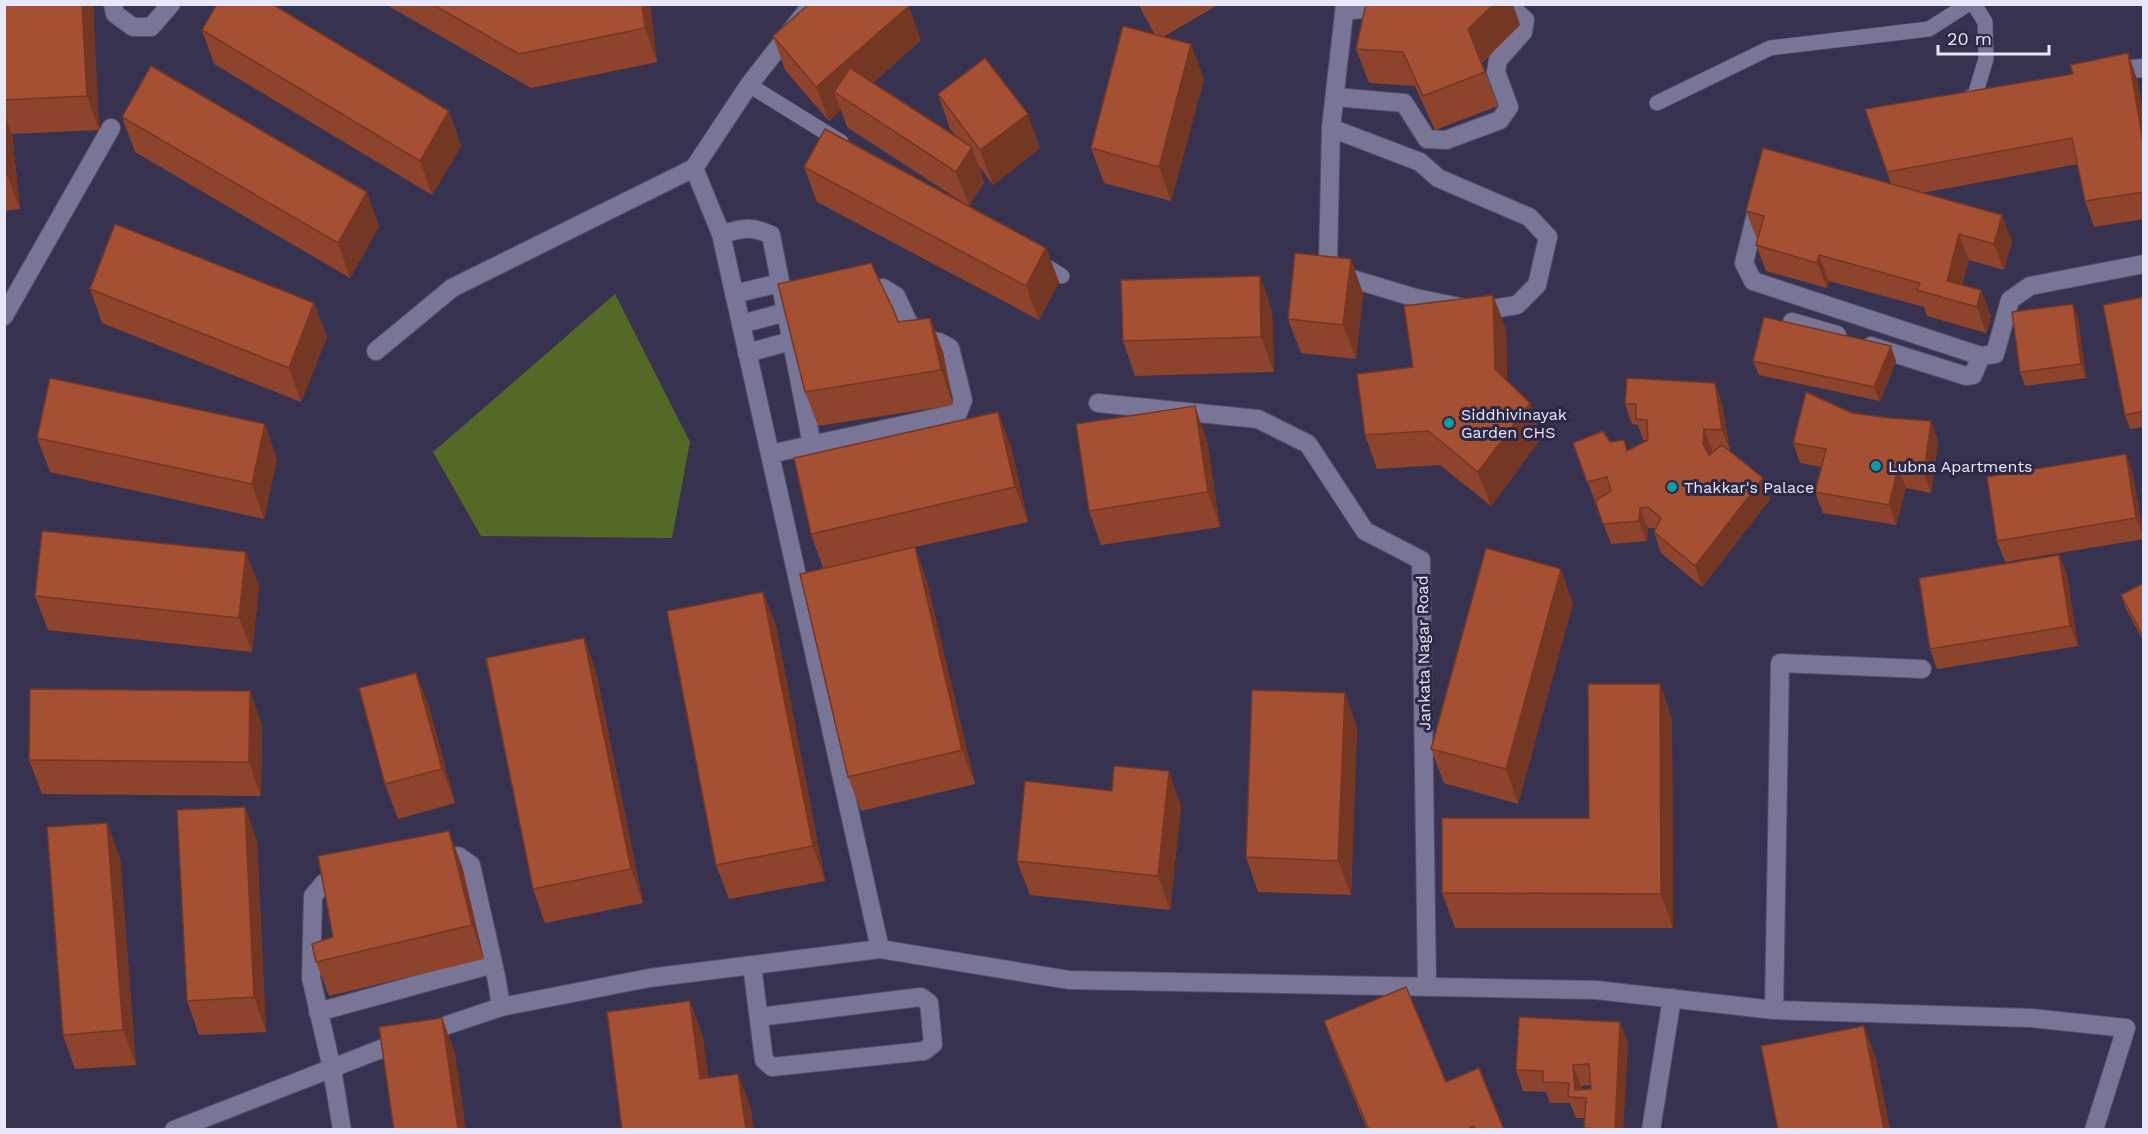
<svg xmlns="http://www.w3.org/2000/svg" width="2148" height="1134" font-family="'Work Sans',sans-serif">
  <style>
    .green { fill: #536925 }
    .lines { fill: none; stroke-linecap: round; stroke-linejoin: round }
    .lane-casing { stroke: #534f67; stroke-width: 16 }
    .street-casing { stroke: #534f67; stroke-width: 20 }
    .lane { stroke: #797596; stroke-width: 15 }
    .street { stroke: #797596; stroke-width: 18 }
    .wall { fill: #8e442c; fill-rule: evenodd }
    .shaded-wall { fill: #743724 }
    .building { fill: #a54f33; stroke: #743724; stroke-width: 1.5; fill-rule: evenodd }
    .culture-dot { fill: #0f9aa8; stroke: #2d2844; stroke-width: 2 }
    .labels { text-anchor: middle; stroke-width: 6; stroke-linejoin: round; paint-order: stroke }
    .poi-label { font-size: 16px; fill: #e8e6f9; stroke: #2d2844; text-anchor: start }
    .street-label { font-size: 16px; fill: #e8e6f9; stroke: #2d2844 }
  </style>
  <rect width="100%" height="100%" fill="#37324f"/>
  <!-- green -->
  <path class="green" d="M615,294L690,442L672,538L481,536L433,452Z"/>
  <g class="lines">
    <defs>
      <g id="lane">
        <path d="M749,85L841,142"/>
        <path d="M1961,102L1975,95L1986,59L1985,22L1974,4"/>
        <path d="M1657,103L1770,48L1929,29L1968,4"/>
        <path d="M1038,261L1062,276"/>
      </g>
      <g id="street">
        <path d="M113,4L115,14L133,27H151L171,4"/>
        <path d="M1345,11L1378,7L1383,4"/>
        <path d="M2109,71L2144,68"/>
        <path d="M1335,97L1404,103L1427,139L1446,140L1500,120L1509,107L1496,72L1498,60L1523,32L1525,20L1507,4"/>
        <path d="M1331,128L1420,162L1438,178L1529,217L1548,237L1537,285L1517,305L1479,311L1416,298L1346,277L1328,261L1331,128L1345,4"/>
        <path d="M694,168L721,234L880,949"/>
        <path d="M1758,206L1744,263L1753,281L1981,356L1995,354L2010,300L2030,286L2144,264"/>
        <path d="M721,234C743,229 749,225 771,235L812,445"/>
        <path d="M734,294L780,283"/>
        <path d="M4,316L111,128"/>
        <path d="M1792,322L1837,335"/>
        <path d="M741,324L809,306"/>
        <path d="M1871,346L1966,376L1973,375L1981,356"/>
        <path d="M376,351L452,288L694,168L749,85L812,4"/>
        <path d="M747,353L791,341"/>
        <path d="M1098,403L1258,419L1308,444L1365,531L1421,560L1427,986"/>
        <path d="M770,454L958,413L963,400L950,348L939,342L915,337L896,296L883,288L862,293"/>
        <path d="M435,861L458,856L471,865L497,981L501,1007"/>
        <path d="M752,965L764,1060L772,1067L924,1051L933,1044L929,1003L921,997L759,1017"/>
        <path d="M1774,1010L1780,663L1922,669"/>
        <path d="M318,1012L493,964"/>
        <path d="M174,1130L409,1038L501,1007L649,978L880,949L1069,980L1596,990L1774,1010L2031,1018L2126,1028L2094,1130"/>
        <path d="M342,1130L332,1069L311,978L313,896L324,883L346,878"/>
        <path d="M1651,1130L1672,998"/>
      </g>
    </defs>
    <!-- lane casing -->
    <use href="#lane" class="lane-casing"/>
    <!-- street casing -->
    <use href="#street" class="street-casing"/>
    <!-- lane -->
    <use href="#lane" class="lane"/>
    <!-- street -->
    <use href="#street" class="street"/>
  </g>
  <!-- wall -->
  <g class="wall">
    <path d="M4,4H93L99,130L12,134L20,209L4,211Z"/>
    <path d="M385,4H650L657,62L531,88Z"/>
    <path d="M1138,4H1215L1216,6L1163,37L1204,79L1171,201L1104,183L1091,148L1155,35Z"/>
    <path d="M1520,25L1482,63L1498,106L1435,130L1415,86L1369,83L1356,49Z"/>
    <path d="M202,30L449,111L461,146L432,195L214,64Z"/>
    <path d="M773,36L921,40L873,83L958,138L950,129L938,94L1040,148L993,185L979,166L984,182L969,206L1046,248L1059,282L1039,320L817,202L804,167L965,204L847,127L841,110L829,121L785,70Z"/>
    <path d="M2137,79L2144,117V219L2094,227L2085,201L2078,164L1922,193L2012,241L2004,270L1969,260L1962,285L1991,316L1986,333L1927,316L1924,307L1829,281L1827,288L1766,271L1756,245L1758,238L1756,237L1746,211L1891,184L1865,109Z"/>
    <path d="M122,117L379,226L350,278L135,152Z"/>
    <path d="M1351,259L1363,294L1356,359L1301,353L1288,319Z"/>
    <path d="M1260,276L1272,311L1274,372L1135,376L1123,341Z"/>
    <path d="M90,289L314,303L327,337L301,402L102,323Z"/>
    <path d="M2144,297V427L2130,429L2125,415Z"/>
    <path d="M894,311L899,322L930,318L943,352L953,405L818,426L805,392Z"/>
    <path d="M2078,318L2086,378L2025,386L2020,372Z"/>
    <path d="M1506,329L1507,381L1542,437L1491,506L1440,465L1377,469L1365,435L1413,367Z"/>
    <path d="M1753,361H1896L1880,401L1759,375Z"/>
    <path d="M1715,383L1722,404L1730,450H1729L1763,478L1770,499L1702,587L1661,553L1654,532L1656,528H1648L1647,541L1611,544L1573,443L1610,442L1628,450L1648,440H1643L1638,425L1632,424L1625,404Z"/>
    <path d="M1852,413L1890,418L1931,421L1938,442L1931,493L1906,488L1896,525L1823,513L1815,492L1821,467L1800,463L1793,443Z"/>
    <path d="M37,438L277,459L264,519L50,472Z"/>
    <path d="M1207,441L1220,527L1101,545L1089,511Z"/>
    <path d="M1011,446L1028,522L915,547L927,582L975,784L861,811L848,777L823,568L811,534Z"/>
    <path d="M2126,454L2133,475L2144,539L2005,562L1997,541Z"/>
    <path d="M2059,555L2067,575L2078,646L1937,669L1930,649Z"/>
    <path d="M2144,583V642L2126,609L2121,595Z"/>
    <path d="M259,586L252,652L48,630L35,596Z"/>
    <path d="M763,592L776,626L825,881L729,899L716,865Z"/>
    <path d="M1573,603L1518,804L1444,783L1431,749Z"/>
    <path d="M584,638L596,672L643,903L545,923L533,889Z"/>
    <path d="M416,673L429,707L455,803L398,819L385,784Z"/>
    <path d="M1660,684L1672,719L1673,928H1455L1442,893L1589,818Z"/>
    <path d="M250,691L262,726L261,796L42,794L29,760Z"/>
    <path d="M1357,727L1351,895L1258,892L1246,857Z"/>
    <path d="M1112,791L1181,806L1170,910L1030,895L1017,861Z"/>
    <path d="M245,807L257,841L266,1032L199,1035L187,1001Z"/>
    <path d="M120,857L136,1065L75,1069L63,1035Z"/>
    <path d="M462,866L484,959L329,996L316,962L333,937Z"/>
    <path d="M1324,1021L1446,1082L1504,1130H1367L1337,1056Z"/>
    <path d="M1628,1042L1623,1130H1585V1118H1576L1570,1103H1550L1546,1092L1523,1091L1516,1070ZM1591,1085V1089L1581,1090V1086Z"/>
  </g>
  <!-- shaded-wall -->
  <g class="shaded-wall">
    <path d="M82,4H93L99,130L87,96Z"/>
    <path d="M642,4H650L657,62L645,28Z"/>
    <path d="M1494,4H1513L1520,25L1481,63L1468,29Z"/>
    <path d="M909,6L921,40L850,103L834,92L841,110L829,121L816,87Z"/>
    <path d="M1191,44L1204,79L1171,201L1159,167Z"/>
    <path d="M2128,53L2137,79L2144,117V148Z"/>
    <path d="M449,111L461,146L432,195L420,161Z"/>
    <path d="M4,113L12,134L20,209L7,175L4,149Z"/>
    <path d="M1028,114L1040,148L993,185L980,150Z"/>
    <path d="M972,147L984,182L969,206L956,172Z"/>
    <path d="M367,192L379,226L350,278L338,243Z"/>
    <path d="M2002,215L2012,241L2004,270L1994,244Z"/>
    <path d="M1959,234L1969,260L1957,302L1947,281Z"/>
    <path d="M1046,248L1059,282L1039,320L1026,286Z"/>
    <path d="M1819,255L1829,281L1827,288L1817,263Z"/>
    <path d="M1351,259L1363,294L1356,359L1343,325Z"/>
    <path d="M1260,276L1272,311L1274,372L1261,337Z"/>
    <path d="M1981,290L1991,316L1986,333L1977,307Z"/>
    <path d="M1493,295L1506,329L1508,403L1495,369Z"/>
    <path d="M314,303L327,337L301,402L289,368Z"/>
    <path d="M2073,304L2078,318L2086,378L2081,364Z"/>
    <path d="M930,318L943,352L953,405L941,370Z"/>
    <path d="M1891,346L1896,361L1880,401L1874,387Z"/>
    <path d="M1715,383L1722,404L1730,450L1722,430Z"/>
    <path d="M1530,403L1542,437L1491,506L1478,472Z"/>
    <path d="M1195,406L1207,441L1220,527L1208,492Z"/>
    <path d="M998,412L1011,446L1028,522L1015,487Z"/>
    <path d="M1931,421L1938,442L1931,493L1924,473Z"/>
    <path d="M265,424L277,459L264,519L252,484Z"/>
    <path d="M1704,429L1712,449L1710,465L1703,444Z"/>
    <path d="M2126,454L2133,475L2144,538L2136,518Z"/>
    <path d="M1898,468L1906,488L1896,525L1889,505Z"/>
    <path d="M1763,478L1770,499L1702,587L1695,566Z"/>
    <path d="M1640,508L1648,528L1647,541L1639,521Z"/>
    <path d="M915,547L927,582L975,784L962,750Z"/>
    <path d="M246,552L259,586L252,652L239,618Z"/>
    <path d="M2059,555L2067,575L2078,646L2070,626Z"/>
    <path d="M1561,569L1573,603L1518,804L1506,769Z"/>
    <path d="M763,592L776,626L825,881L813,846Z"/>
    <path d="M584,638L596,672L643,903L631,869Z"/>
    <path d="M416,673L429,707L455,803L442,769Z"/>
    <path d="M1660,684L1672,719L1673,928L1661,894Z"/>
    <path d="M250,691L262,726L261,796L249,762Z"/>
    <path d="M1345,693L1357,727L1351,895L1338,861Z"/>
    <path d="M1169,771L1181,806L1170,910L1158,876Z"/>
    <path d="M245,807L257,841L266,1032L254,997Z"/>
    <path d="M107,823L120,857L136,1065L123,1030Z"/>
    <path d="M449,831L462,866L484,959L472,925Z"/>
    <path d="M690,1001L703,1036L713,1113L700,1079Z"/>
    <path d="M442,1018L455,1052L466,1130H458Z"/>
    <path d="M1620,1022L1628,1042L1623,1130H1615Z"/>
    <path d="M1864,1026L1877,1061L1890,1130L1884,1129Z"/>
    <path d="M1573,1065L1581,1086L1582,1098L1575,1090Z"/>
    <path d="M738,1074L751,1108L754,1130H746Z"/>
  </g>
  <!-- building -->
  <g class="building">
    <path d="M4,4H82L87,96L4,100Z"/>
    <path d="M217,4H272L449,111L420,161L202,30Z"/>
    <path d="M432,4H642L645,28L519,54Z"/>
    <path d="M809,4H907L909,6L816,87L773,36Z"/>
    <path d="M1366,4H1494L1468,29L1485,72L1423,96L1403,52L1356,49Z"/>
    <path d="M1123,26L1191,44L1159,167L1091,148Z"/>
    <path d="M2128,53L2144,148V192L2085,201L2072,138L1887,172L1865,109L2073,74L2070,65Z"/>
    <path d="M985,58L1028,114L980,150L938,94Z"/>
    <path d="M151,66L367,192L338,243L122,117Z"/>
    <path d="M850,68L972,147L956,172L834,92Z"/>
    <path d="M825,129L1046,248L1026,286L804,167Z"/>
    <path d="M1763,148L2002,215L1994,244L1959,234L1947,281L1981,290L1977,307L1917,290L1920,283L1819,255L1817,263L1756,245L1764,216L1746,211Z"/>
    <path d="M4,149L7,175H4Z"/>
    <path d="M115,224L314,303L289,368L90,289Z"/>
    <path d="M1295,253L1351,259L1343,325L1288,319Z"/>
    <path d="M871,263L894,311L898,322L930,318L941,370L805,392L778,284Z"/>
    <path d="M1260,276L1261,337L1123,341L1121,280Z"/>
    <path d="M1493,295L1495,369L1530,403L1478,472L1428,431L1365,435L1357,374L1413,367L1404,306Z"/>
    <path d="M2144,297V411L2125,415L2103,305Z"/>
    <path d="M2073,304L2081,364L2020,372L2012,312Z"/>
    <path d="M1764,317L1891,346L1874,387L1753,361Z"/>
    <path d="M50,378L265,424L252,484L37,438Z"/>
    <path d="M1627,378L1715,383L1722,430L1704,429L1703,444L1709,455L1722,445L1763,478L1695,566L1654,532L1661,518L1648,507L1640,508L1639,521L1603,524L1595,501L1611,491L1607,477L1587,482L1573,443L1603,431L1610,442L1624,440L1627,451L1648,440L1647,420L1636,419V404H1625Z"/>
    <path d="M1806,392L1852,413L1890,418L1931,421L1924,473L1898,468L1889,505L1815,492L1826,449L1793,443Z"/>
    <path d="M1195,406L1208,492L1089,511L1076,424Z"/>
    <path d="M998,412L1015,487L811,534L794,458Z"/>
    <path d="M2126,454L2136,518L1997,541L1987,477Z"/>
    <path d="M42,531L246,552L239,618L35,596Z"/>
    <path d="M915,547L962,750L848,777L800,574Z"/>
    <path d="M1486,548L1561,569L1506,769L1431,749Z"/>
    <path d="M2059,555L2070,626L1930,649L1919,578Z"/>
    <path d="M2144,583V638L2121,595Z"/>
    <path d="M763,592L813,846L716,865L667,611Z"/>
    <path d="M584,638L631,869L533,889L486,658Z"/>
    <path d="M416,673L442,769L385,784L359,688Z"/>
    <path d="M1588,684H1660L1661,894L1442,893V818H1589Z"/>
    <path d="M30,689L250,691L249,762L29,760Z"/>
    <path d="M1252,690L1345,693L1338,861L1246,857Z"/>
    <path d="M1114,766L1169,771L1158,876L1017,861L1025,781L1112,791Z"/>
    <path d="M245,807L254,997L187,1001L177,810Z"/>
    <path d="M107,823L123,1030L63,1035L47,827Z"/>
    <path d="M449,831L472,925L316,962L312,944L333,937L318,856Z"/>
    <path d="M1406,987L1446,1082L1479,1068L1504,1130H1476L1474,1126L1466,1130H1369L1324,1021Z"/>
    <path d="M690,1001L700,1079L738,1074L746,1130H622L607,1012Z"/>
    <path d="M1519,1017L1620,1022L1615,1130L1584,1128L1586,1098L1568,1097L1569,1083L1543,1082V1071L1516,1070ZM1589,1064L1591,1089L1575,1090L1573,1065Z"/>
    <path d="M442,1018L458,1130H394L379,1027Z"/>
    <path d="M1864,1026L1884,1129L1778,1130L1761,1046Z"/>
  </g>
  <!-- markers -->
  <g class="culture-dot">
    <circle cx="1449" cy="423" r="6"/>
    <circle cx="1876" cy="466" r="6"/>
    <circle cx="1672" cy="487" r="6"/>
  </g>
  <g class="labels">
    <!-- poi labels -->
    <g class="poi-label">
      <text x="1461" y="420">Siddhivinayak<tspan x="1461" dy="18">Garden CHS</tspan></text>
      <text x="1888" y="472">Lubna Apartments</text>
      <text x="1684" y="493">Thakkar's Palace</text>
    </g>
    <!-- street labels -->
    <g class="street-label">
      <text transform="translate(1423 653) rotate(-91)" y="6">Jankata Nagar Road</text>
    </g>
  </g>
  <!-- border -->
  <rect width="2148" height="1134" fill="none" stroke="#e8e6f9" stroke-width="12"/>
  <!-- scale -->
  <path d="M1938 45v9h111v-9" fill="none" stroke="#e8e6f9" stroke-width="3"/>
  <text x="1947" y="45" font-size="18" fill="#e8e6f9" stroke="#2d2844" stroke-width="4.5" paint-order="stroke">20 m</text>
</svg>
